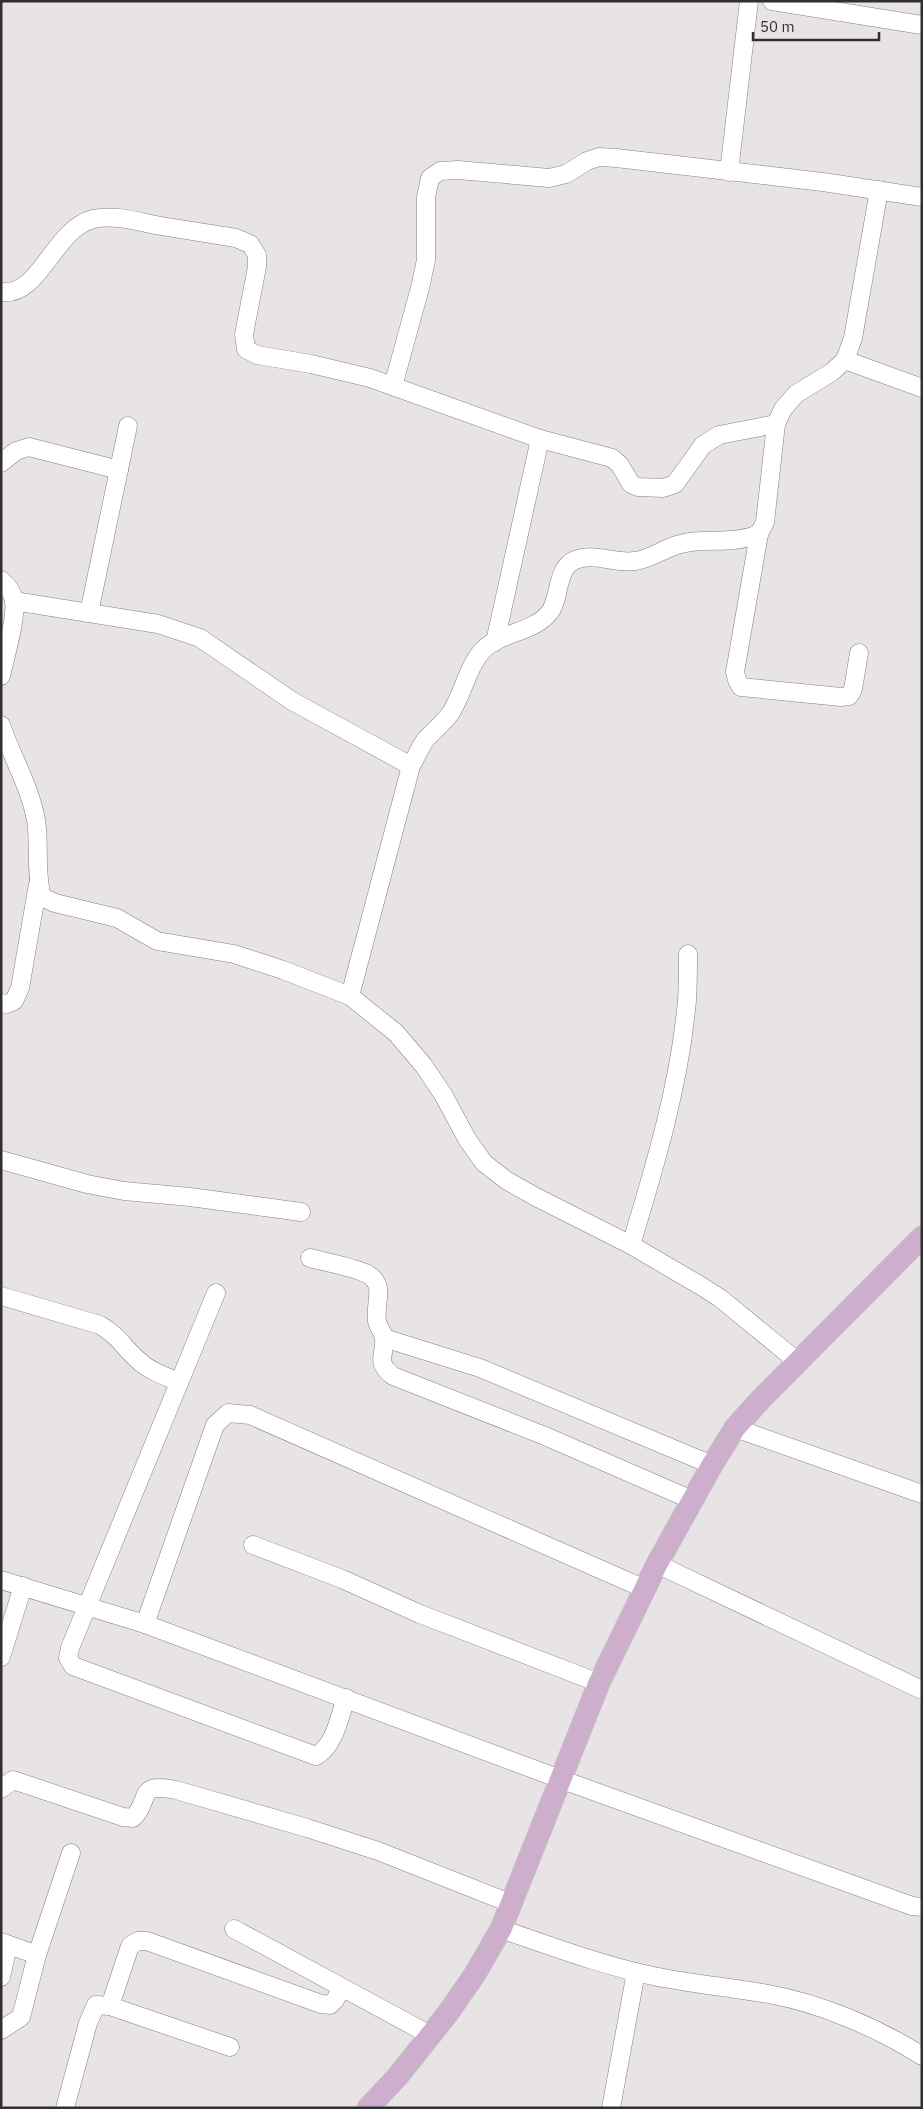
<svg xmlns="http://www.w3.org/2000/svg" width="923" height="2109" font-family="'IBM Plex Sans',sans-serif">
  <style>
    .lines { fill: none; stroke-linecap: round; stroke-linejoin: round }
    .minor-casing { stroke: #858082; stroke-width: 19 }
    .major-casing { stroke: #c1c1c1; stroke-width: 23 }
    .minor { stroke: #fff; stroke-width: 18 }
    .major { stroke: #cdafcd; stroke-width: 21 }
  </style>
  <rect width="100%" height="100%" fill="#e8e3e5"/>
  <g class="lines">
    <defs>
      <g id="minor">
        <path d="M772,1L922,25"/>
        <path d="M729,172L749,1"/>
        <path d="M1,292C39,298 54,229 93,219C115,214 139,222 161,226C186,230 211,234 236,238L250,244L257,255V267L244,334L246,349L257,355L311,364L370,378L540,439L612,458L620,465L631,484L638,487L663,488L675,484L703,445L719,435L776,424"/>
        <path d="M845,360L922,388"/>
        <path d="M393,386L420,288L426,260V197L430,178L440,171L458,170L549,178L566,174L587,161L599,157L616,158L823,182L922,197"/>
        <path d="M1,463L16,451L29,447L119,470"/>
        <path d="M759,534L735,672L737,680L741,687L841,697L849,696L853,689L859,653"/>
        <path d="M1,580C7,585 12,591 14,600C17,618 5,657 1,676"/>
        <path d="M14,601L158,624L200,638L292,701L411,766"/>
        <path d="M89,613L128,426"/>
        <path d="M495,642L540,439"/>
        <path d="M1,725C12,757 30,787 36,820C40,845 35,872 42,897L55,903L117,918L157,941L234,954L283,970L350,996L396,1033L424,1066L444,1096L467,1139L484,1163L506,1180L534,1196L631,1245L701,1286L720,1298L798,1362"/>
        <path d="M350,996L411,766C416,757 420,747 426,739C434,731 443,723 450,714C463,695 467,667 483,650C500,632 533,633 549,613C561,599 555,569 575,560C594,552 615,564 635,561C651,559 663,549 677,545C704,536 730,546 759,534L765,522L776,424L783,409L796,394L832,372L845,360L853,338L879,190"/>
        <path d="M1,1003L7,1004L14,1001L20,988L38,884"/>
        <path d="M1,1160L87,1184L124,1191L190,1197L301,1212"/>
        <path d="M631,1245C655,1166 680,1083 687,1000C688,985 688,969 688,954"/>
        <path d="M310,1258C325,1262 358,1268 369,1275C386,1286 374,1304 377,1321C378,1327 383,1332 384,1338C386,1356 374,1361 393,1376L545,1436L692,1500"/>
        <path d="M216,1293L70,1648L68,1658L73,1666L316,1756C335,1745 339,1718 346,1698"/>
        <path d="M1,1296L100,1325C120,1337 122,1346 138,1360C149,1371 165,1376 179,1382"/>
        <path d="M384,1338L480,1368L712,1465"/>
        <path d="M735,1428L922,1494"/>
        <path d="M253,1545L342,1579L420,1614L599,1683"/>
        <path d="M657,1564L922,1690"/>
        <path d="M1,1580L145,1624L560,1779L912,1906L922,1907"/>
        <path d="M145,1624L215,1425L228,1413L250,1415L645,1589"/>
        <path d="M1,1657L23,1586"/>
        <path d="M1,1789L13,1780L123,1817L133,1818C152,1799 135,1782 176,1790L307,1828L378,1851L512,1904"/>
        <path d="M234,1929L430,2035"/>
        <path d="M501,1929C551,1946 601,1965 653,1976C691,1984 730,1987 768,1994C820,2003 878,2028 922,2056"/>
        <path d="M1,1942L37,1955"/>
        <path d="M1,1977L8,1945"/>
        <path d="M110,2006L130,1946L138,1941H147L321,2004L330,2005L335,2000L342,1988"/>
        <path d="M1,2030L21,2017L37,1955L71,1853"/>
        <path d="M65,2108L88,2023L96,2005L110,2006L230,2047"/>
        <path d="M611,2108L636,1972"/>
      </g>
      <path id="major" d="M368,2108L398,2076L448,2013L475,1974L501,1929L599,1683L657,1564L712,1465L735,1428L761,1399L922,1237"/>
    </defs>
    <!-- minor casing -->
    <use href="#minor" class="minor-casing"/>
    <!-- major casing -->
    <use href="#major" class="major-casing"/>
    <!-- minor -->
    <use href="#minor" class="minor"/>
    <!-- major -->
    <use href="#major" class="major"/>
  </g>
  <!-- border -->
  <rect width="923" height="2109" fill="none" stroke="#312f30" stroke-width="5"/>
  <!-- scale -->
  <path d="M753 32v8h126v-8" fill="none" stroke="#312f30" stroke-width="2.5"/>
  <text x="760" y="32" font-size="15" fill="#312f30" stroke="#e8e3e5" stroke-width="4" paint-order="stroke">50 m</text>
</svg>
